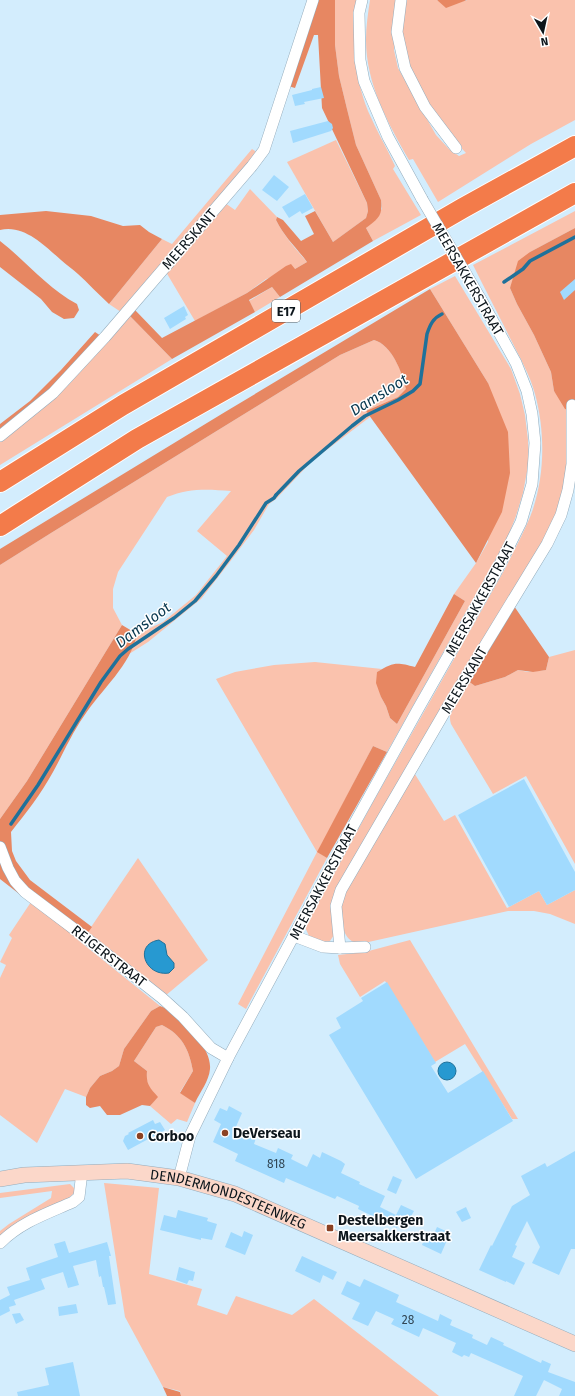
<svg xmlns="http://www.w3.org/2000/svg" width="575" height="1396" font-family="'Fira Sans',sans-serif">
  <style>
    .green { fill: #fac2ad }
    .forest { fill: #e78762 }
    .water { fill: #2799d1; stroke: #1f719a }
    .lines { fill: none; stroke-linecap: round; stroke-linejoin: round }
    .stream { stroke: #1f719a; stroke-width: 3.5 }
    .building { fill: #a1dafe }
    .minor-casing { stroke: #94acbc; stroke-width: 12 }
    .secondary-casing { stroke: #94acbc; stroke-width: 16 }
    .motorway-casing { stroke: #fff; stroke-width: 22 }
    .minor { stroke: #fff; stroke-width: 11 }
    .secondary { stroke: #fbd7c9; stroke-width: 15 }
    .motorway { stroke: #f37b4a; stroke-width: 20 }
    .minor-bridge-casing { stroke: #94acbc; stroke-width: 12; stroke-linecap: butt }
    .minor-bridge { stroke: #fff; stroke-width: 11 }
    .poi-dot { fill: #8b4225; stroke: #fff; stroke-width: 1.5 }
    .labels { text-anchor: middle; stroke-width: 3; stroke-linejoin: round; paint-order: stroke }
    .number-label { font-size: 12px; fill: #314654 }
    .shield { fill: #fff; stroke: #555b5f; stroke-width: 1 }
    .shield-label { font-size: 13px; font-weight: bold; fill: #0c151b }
    .street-label { font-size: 14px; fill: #0c151b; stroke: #fff }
    .poi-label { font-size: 14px; font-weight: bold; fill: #0c151b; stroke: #fff; text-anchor: start }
    .water-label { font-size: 15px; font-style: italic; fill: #09384f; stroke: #fff }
  </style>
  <rect width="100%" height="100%" fill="#d3edfd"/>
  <!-- green -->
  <g class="green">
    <path d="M335,0H357C351,39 354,75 368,111C376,130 387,148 395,166L393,169L421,215L373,241L366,228L382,209L381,200L356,145L347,109L339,76L335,45Z"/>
    <path d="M370,0H396L394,50L398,68L436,135L449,149L459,156L466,153L449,135L410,73L401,29L404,0H437L438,1H466L467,0H575V120L531,144L438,202L413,159L409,160C388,123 366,84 366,40C366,26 368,13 370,0Z"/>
    <path d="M336,140L367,203L368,211L366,218L333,242L287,162Z"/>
    <path d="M252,149L255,151L256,154L121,312L109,304L162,239L172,244Z"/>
    <path d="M250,189L277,217L276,220C284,236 295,248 307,262L295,269L266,279L247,293L195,321L166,272L225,203L235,210Z"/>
    <path d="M575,211V228L530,252L510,288L517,304L534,335L551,372L554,391L570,410L568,467L556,520L341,884L334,935L330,941L326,943L309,936L305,927L373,802L506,567C515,548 526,529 533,509C545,473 545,430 535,394C530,375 519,356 510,338C498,314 485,289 473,265Z"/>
    <path d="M455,276L511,369L520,394L525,415L528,440L529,461L523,493L516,516L507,539L387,752L373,746L318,852L327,858L246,1009L238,1004L317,852L216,679L235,672L274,665L315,662L382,669L377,672L381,697L386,706L390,718L397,724L465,601L454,594L476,563L488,542V383L430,289Z"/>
    <path d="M272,287L280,297L255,312L249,301Z"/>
    <path d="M130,316L172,359L0,465V441L47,405L72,381Z"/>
    <path d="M374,340C392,345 402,372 407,389L398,397L366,411L370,417L312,461L276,499L269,504L254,530L226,567L201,599L148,642L129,654L135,641L137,634L163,622L196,595L227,556L197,531L231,491C207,489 189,488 167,497L118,572L113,589V608L122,625L27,781L0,819V565L51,533L340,355Z"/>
    <path d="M575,650V864L526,776L493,794L451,724C446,708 460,694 468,681L475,686L505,677L518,670L528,672L546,670L549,657Z"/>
    <path d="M413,771L444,821L455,815L507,908L539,891L547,905L575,890V924L550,914L534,911H508L364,943C361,943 357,943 354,942C339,936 341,910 342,897Z"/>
    <path d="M138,858L208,960L165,996L87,933Z"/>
    <path d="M31,902L160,1006L151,1011L124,1049L119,1066L112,1071L100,1076L90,1088L86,1097L65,1089L37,1143L0,1115V978L6,965L0,962L12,938L9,935Z"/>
    <path d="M410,940L518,1119H512L465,1044L435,1062L385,981L360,997L340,964L338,955L365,952Z"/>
    <path d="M162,1025C182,1035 189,1049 193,1071L180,1092L195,1103L187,1122L177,1119L171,1124L150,1106L157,1097C148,1087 146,1084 147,1071L134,1061L156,1027Z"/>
    <path d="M104,1183L159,1188L149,1274L202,1289L197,1305L227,1315L236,1296L292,1315L314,1299L439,1396H181L180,1391L163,1387L125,1317Z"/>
    <path d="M70,1184L74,1188L75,1192C64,1205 43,1209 28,1217C16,1222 8,1229 0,1238V1231L9,1224L51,1198L52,1191L0,1198V1193Z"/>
  </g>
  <!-- forest -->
  <g class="forest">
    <path d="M316,0H335V45L339,76L347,109L356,145L381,200C383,216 378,219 366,228L373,241L280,297L272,287L249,300L255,312L172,359L130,316L135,310L162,338L247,293L286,266L291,264L295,269L307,262C296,247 285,238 276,220L277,217L283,220L301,241L314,234L305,216L315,211L333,242L366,218L368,211L367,203L322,108L318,35H314L295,88L288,86Z"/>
    <path d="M437,0H467L446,8Z"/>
    <path d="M46,211L91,216L123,226L140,225L149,232L162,239L109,304C98,294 88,283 78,274C73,269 66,265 61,260C45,246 24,224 0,230V215Z"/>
    <path d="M575,228V412L565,409L554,391L551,372L534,335L517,304L510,288L518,261L530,252Z"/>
    <path d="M0,241C26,261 47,288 77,304L79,310L74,318L64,319L52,312L41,299L0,267Z"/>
    <path d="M430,289L488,383L508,432L510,473L502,512L476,563L366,411L398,397L406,389C402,372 392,345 374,340L340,355L51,533L0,565V549L225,412Z"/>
    <path d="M95,332L101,336L51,390L0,432V424L30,401L61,370Z"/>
    <path d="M454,594L465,601L397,724L390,718L386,706L381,697L376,683L377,672C394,662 396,662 415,667Z"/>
    <path d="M514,606L549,657L546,670L533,672L518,670L505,677L475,686L468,681Z"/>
    <path d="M122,625L137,634C131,665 101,690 84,716C72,733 63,754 53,772C41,794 26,813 11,832L12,851L16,861L30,880L92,927L81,942L0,879V819L27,781Z"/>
    <path d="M373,746L387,752L327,858L317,852Z"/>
    <path d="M160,1006L165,1008C181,1023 212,1045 210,1069C209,1081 200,1092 195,1103L180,1093L193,1071C189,1049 182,1035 162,1025L156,1027L134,1061L147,1071C146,1084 149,1087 158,1097L150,1106L142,1105L120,1115H107L100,1106L90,1108L86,1105V1097L90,1088L100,1076L112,1071L119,1066L124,1049L151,1011Z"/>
    <path d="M163,1387L180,1392L181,1396H167Z"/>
  </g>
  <!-- water -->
  <g class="water">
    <path d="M159,940L165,944L167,955L174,963V968L169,973C145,977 133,944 159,940Z"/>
    <circle cx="447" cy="1071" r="9"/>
  </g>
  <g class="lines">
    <!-- stream -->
    <g class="stream">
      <path d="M504,282L523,269L530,261L575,237"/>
      <path d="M276,495L299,471L352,426L365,416L398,400L413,391L420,384L427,334C430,325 433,318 442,314"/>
      <path d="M11,824L38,785L101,682L120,656L128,649L174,618L195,601L216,576L239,545L266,503L274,498L276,495"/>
    </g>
  </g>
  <!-- building -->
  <g class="building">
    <path d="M321,87L324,98L304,102L305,104L295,106L292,95L312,90V89Z"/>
    <path d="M328,121L332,124L333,128L331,131L293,143L290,131Z"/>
    <path d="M274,175L289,187L277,201L262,190Z"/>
    <path d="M305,194L313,208L302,214L300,211L289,218L282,207Z"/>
    <path d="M575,279V290L564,300L560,292Z"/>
    <path d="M184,306L188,315L185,317L186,319L170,329L164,318Z"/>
    <path d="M524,779L575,872V890L547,905L539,891L509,907L458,815Z"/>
    <path d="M387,982L436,1063L431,1066L448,1093L483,1071L513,1121L416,1179L329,1035L341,1028L336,1018L363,1001L361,998Z"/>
    <path d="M229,1106L242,1113L235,1129L256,1138L254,1144L276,1153L278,1148L293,1155L291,1159L307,1167L313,1154L320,1158L322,1152L341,1161L345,1164L341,1173L360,1182L359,1184L385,1196L380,1207L396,1215L401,1205L414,1211L408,1222L401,1219L397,1228L358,1209L359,1206L337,1196L335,1199L286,1178L284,1183L235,1161L238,1154L213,1142L221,1124L214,1120L220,1108L227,1111Z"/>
    <path d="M153,1120L155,1124L160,1122L165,1130L128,1150L123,1141L125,1136L129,1134L128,1133Z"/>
    <path d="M575,1151V1249H571L559,1275L532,1263L540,1247L527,1221L515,1245L517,1246L512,1257L525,1263L514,1285L506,1281V1282L479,1270L491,1245L492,1246L512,1206L530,1195L521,1176L545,1163L547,1167Z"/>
    <path d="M393,1176L402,1180L396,1194L387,1190Z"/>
    <path d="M466,1207L471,1218L462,1222L456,1212Z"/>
    <path d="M178,1210L208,1218L207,1221L217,1224L212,1240L201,1238V1240L160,1230L164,1215L176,1218Z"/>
    <path d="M437,1227L450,1233L441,1254L422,1245L426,1235L432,1238Z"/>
    <path d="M244,1231L253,1235L245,1255L225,1247L231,1232L242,1237Z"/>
    <path d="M65,1241L69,1253L107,1242L111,1256H109L116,1304L108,1305L104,1287H103L101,1276L99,1277L96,1260L73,1266L79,1285L68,1288L63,1272L41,1279L45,1289L14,1300L16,1305L9,1307L10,1311L0,1316V1300L10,1295L7,1287L30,1280L26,1268L58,1257L54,1244Z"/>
    <path d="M302,1256L337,1272L333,1280L323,1275L320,1283L295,1271Z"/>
    <path d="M179,1267L195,1272L193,1281L189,1280L187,1284L176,1280Z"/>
    <path d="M364,1279L399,1295L396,1302L438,1321L440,1314L452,1320L450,1325L473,1335L472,1338L487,1345L491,1337L504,1343L503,1345L541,1363L542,1360L551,1364L548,1372L575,1382V1396H559L562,1389L544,1380L536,1396H514L523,1376L471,1353L469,1357L464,1355L462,1357L452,1352L456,1343L423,1328L419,1337L391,1324L394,1319L376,1311L368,1326L352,1319L360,1303L341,1294L347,1281L360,1287Z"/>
    <path d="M76,1304L78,1313L59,1316L58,1307Z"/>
    <path d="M20,1313L24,1320L16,1324L12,1314Z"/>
    <path d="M73,1362L80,1396H18L17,1392L49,1385L45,1368Z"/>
  </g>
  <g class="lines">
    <defs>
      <g id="minor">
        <path d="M362,0L359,13L360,60L364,81L388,137L422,199"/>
        <path d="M401,0L397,32L405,68L425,107L456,148"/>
        <path d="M0,436L53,393L105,337L252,166L264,150L313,0"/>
        <path d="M0,847L8,868L15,881L25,892L90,941L162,998L183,1017L211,1048L228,1058"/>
        <path d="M294,936L323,947L340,948L365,947"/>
        <path d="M340,948L336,906L341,890L447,708L547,544L561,515L568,490L572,464V405"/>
        <path d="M179,1178L190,1136L228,1058L342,846L418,709L496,572L521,522L532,484L535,443L532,414L527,391L516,363L480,298"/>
        <path d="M0,1243C21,1222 46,1214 73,1202L79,1197L82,1172"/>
      </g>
      <g id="secondary">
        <path id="s1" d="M0,1179L24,1175L127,1171L179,1178L235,1194L575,1344"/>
      </g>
      <g id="motorway">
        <path d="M0,482L123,405L463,208L575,146"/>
        <path d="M0,526L137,439L575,193"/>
      </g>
    </defs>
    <!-- minor casing -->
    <use href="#minor" class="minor-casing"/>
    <!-- secondary casing -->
    <use href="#secondary" class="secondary-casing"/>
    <!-- motorway casing -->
    <use href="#motorway" class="motorway-casing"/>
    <!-- minor -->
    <use href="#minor" class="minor"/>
    <!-- secondary -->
    <use href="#secondary" class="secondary"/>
    <!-- motorway -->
    <use href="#motorway" class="motorway"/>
    <defs>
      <path id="minor-bridge" d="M422,199L480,298"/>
    </defs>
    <!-- minor-bridge casing -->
    <use href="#minor-bridge" class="minor-bridge-casing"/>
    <!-- minor-bridge -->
    <use href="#minor-bridge" class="minor-bridge"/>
  </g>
  <!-- markers -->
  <g class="poi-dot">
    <circle cx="225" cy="1133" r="4"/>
    <circle cx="140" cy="1136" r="4"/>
    <rect x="326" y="1224" width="8" height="8" rx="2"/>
  </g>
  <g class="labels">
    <!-- number labels -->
    <g class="number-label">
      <text x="276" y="1168">818</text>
      <text x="408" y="1324">28</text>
    </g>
    <!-- shield labels -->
    <rect class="shield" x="272" y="300" width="28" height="22" rx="3"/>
    <g class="shield-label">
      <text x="286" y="316">E17</text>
    </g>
    <!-- street labels -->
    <g class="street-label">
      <text transform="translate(189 239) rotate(-49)" y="5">MEERSKANT</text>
      <text transform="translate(468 279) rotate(60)" y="5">MEERSAKKERSTRAAT</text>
      <text transform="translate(480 599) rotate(-61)" y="5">MEERSAKKERSTRAAT</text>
      <text transform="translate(464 680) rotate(-59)" y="5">MEERSKANT</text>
      <text transform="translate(323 882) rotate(-62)" y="5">MEERSAKKERSTRAAT</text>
      <text transform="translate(109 956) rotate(38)" y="5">REIGERSTRAAT</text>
      <text dy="5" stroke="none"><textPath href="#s1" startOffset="233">DENDERMONDESTEENWEG</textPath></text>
    </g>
    <!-- poi labels -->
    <g class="poi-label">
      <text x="233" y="1138">DeVerseau</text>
      <text x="148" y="1141">Corboo</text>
      <text x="338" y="1225">Destelbergen<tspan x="338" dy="16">Meersakkerstraat</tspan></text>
    </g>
    <!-- water labels -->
    <g class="water-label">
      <text transform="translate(379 395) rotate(-32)" y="5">Damsloot</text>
      <text transform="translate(143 625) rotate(-37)" y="5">Damsloot</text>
    </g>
  </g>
  <!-- north arrow -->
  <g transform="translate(543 32) rotate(171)" stroke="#ffffff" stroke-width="3" paint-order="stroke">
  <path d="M0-3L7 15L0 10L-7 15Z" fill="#0c151b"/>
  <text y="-6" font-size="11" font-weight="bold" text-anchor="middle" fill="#0c151b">N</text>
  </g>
</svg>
